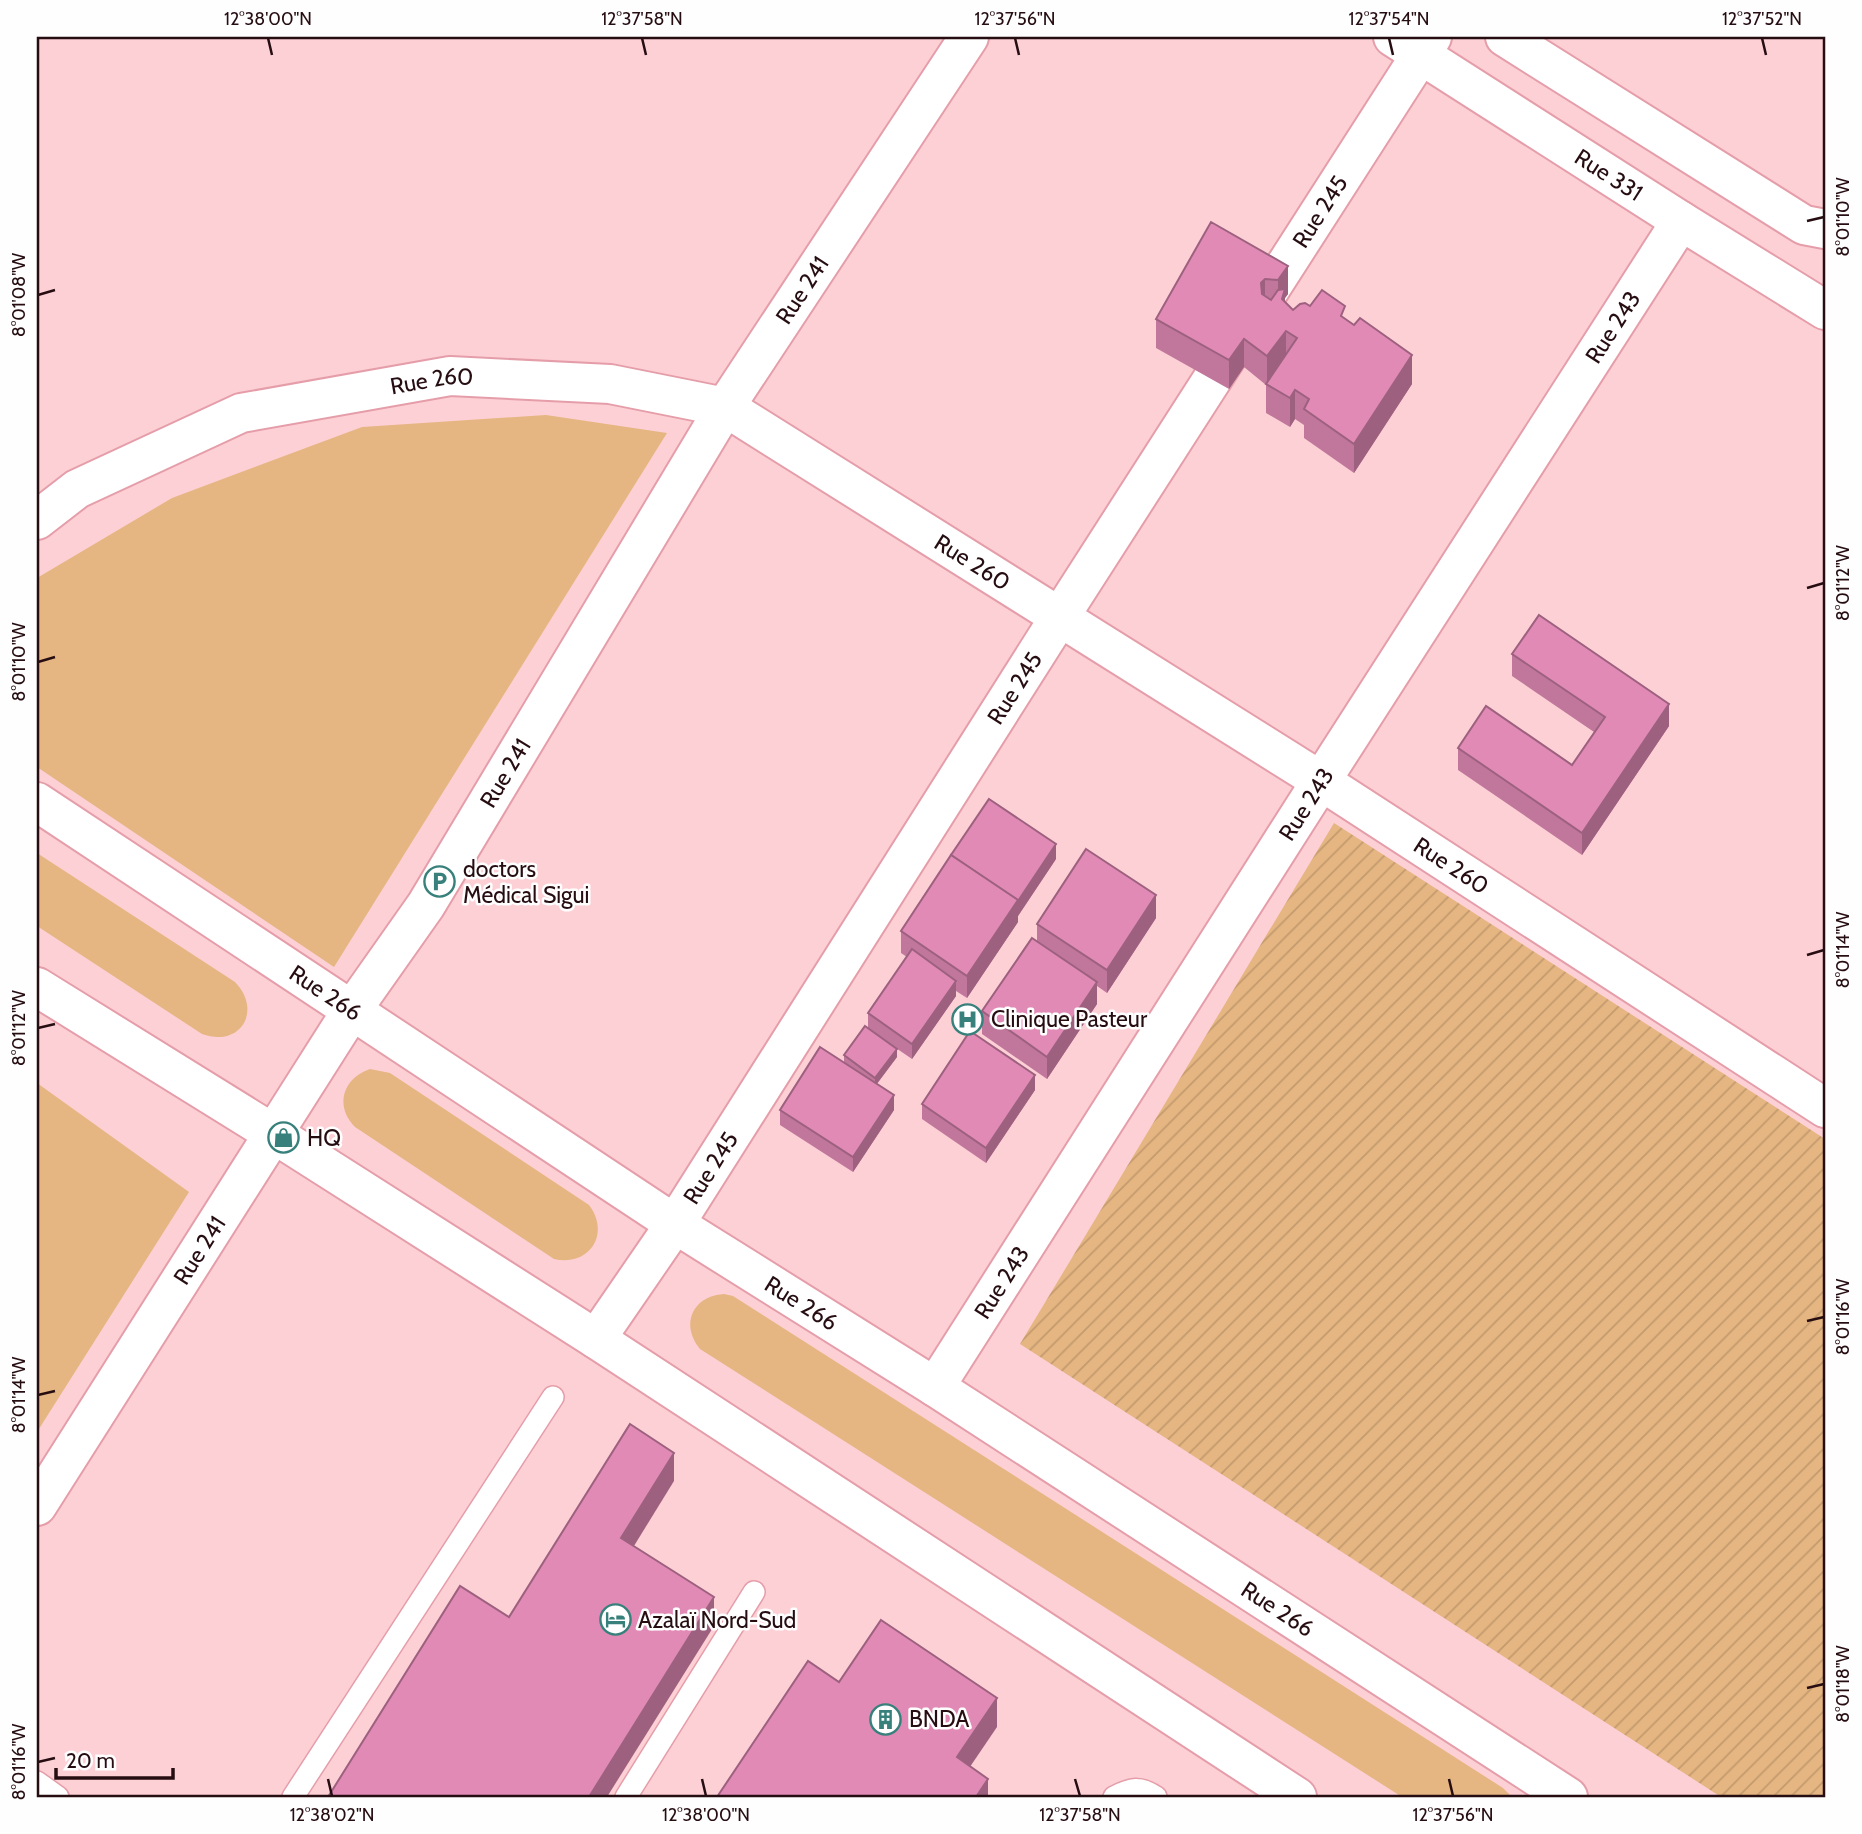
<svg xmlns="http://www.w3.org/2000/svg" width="1862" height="1834" font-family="Cabin,sans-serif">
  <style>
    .green { fill: #e5b681 }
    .garden { fill: url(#garden-furrows) }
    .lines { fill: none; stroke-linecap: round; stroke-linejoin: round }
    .service-casing { stroke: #e59ea9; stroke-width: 24 }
    .minor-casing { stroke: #e59ea9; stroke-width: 42 }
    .tertiary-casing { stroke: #e59ea9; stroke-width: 42 }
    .secondary-casing { stroke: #e59ea9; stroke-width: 42 }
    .service { stroke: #fff; stroke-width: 21 }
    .minor { stroke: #fff; stroke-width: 38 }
    .tertiary { stroke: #fff; stroke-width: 38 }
    .secondary { stroke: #fff; stroke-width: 38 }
    .wall { fill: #c1779c }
    .shaded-wall { fill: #9d617f }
    .building { fill: #e08ab5; stroke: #9d617f; stroke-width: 2 }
    .ticks { fill: none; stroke: #260d12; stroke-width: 2.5 }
    .labels { text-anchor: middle; stroke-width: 5; stroke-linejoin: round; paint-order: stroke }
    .street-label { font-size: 23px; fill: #260d12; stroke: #fefefe }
    .poi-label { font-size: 23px; fill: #260d12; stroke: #fefefe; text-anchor: start }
    .neatline { fill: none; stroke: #260d12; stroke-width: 2.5 }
    .ticks-label { font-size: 18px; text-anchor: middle; fill: #260d12 }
  </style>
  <defs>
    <pattern id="garden-furrows" width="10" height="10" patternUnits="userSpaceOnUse" patternTransform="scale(1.75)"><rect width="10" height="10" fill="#e5b681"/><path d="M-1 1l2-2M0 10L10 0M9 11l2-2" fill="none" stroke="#c49b6e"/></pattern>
  </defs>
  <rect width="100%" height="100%" fill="#fdd0d6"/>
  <!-- green -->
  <g class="green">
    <path d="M546,415L667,433L334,967L37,767V578L172,498L362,427Z"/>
    <path d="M37,853L235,982C263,1011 240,1048 202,1034L37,926Z"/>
    <path d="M370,1069L390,1073L589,1205C611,1234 589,1267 554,1259L355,1127C334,1106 343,1078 370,1069Z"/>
    <path d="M37,1083L189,1192L37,1432Z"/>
    <path d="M724,1294L733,1296L1503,1788L1512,1797H1402L700,1349C680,1325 692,1296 724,1294Z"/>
  </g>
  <!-- garden -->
  <path class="garden" d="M1334,823L1825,1139V1797H1721L1020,1344Z"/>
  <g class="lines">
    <defs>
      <g id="service">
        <path d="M37,1782L58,1797"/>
        <path d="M293,1797L553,1397"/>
        <path d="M626,1797L754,1592"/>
        <path d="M1114,1797C1131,1788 1140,1786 1156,1797"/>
      </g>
      <g id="minor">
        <path id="s1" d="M37,520L77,489L241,413L450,376L610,384L725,407L1321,781L1825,1108"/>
        <path id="s2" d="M596,1339L675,1224L1059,618L1432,37"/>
        <path id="s3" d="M935,1387L1321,781L1681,221"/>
        <path id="s4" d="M37,1506L352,1010L426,905L725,407L969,37"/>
      </g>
      <g id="tertiary">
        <path id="s5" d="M1393,37L1681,221L1825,310"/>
        <path d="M1505,37L1804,225L1825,229"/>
      </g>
      <g id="secondary">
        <path id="s6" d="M37,802L675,1224L935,1387L1568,1797"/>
        <path d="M37,987L274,1134L596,1339L1297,1797"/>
      </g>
    </defs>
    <!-- service casing -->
    <use href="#service" class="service-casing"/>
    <!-- minor casing -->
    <use href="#minor" class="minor-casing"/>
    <!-- tertiary casing -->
    <use href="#tertiary" class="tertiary-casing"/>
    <!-- secondary casing -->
    <use href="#secondary" class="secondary-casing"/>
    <!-- service -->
    <use href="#service" class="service"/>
    <!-- minor -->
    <use href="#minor" class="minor"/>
    <!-- tertiary -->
    <use href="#tertiary" class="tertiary"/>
    <!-- secondary -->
    <use href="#secondary" class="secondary"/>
  </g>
  <!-- wall -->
  <g class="wall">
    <path d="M1288,266V294L1285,298V303L1293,310L1310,306L1345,319L1412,384L1354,473L1304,438V425L1295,419L1290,427L1266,413V385L1244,367L1229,389L1156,348V319Z"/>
    <path d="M1512,654L1669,726L1582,855L1458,770V748L1572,765L1594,732L1512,676Z"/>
    <path d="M1056,859L1018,916V922L967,998L956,991V996L912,1059L874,1033L897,1057L877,1084L894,1110L853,1172L780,1125V1110L844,1062V1055L868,1028V1013L907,957L901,953V931Z"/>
    <path d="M1156,918L1107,993L1097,986V1004L1047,1079L982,1034V1011L1037,941V924Z"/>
    <path d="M1035,1090L986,1163L922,1119V1104Z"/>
  </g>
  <!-- shaded-wall -->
  <g class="shaded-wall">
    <path d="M1288,266V294L1285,298V318L1278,309V280Z"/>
    <path d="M1265,279V308L1261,312V283Z"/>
    <path d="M1286,331V360L1267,385V356Z"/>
    <path d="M1244,339V367L1229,389V360Z"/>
    <path d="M1412,355V384L1354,473V444Z"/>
    <path d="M1295,390V419L1290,427V398Z"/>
    <path d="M1669,704V726L1582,855V833Z"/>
    <path d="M1056,844V859L1018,916V901Z"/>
    <path d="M1156,895V918L1107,993V970Z"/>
    <path d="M1018,900V922L967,998V976Z"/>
    <path d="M956,981V996L912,1059V1044Z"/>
    <path d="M1097,982V1004L1047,1079V1057Z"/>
    <path d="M897,1049V1057L875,1086V1078Z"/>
    <path d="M1035,1075V1090L986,1163V1148Z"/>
    <path d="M894,1095V1110L853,1172V1157Z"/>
    <path d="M674,1453V1481L621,1567V1538Z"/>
    <path d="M714,1597V1626L607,1797H589Z"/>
    <path d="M997,1698V1727L957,1786V1757Z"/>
    <path d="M988,1779V1797H976Z"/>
  </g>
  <!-- building -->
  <g class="building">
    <path d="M1211,222L1288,266L1278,280L1265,279L1261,283L1262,294L1271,300L1278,290L1285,289L1282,299L1293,310L1300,304L1305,303L1310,306L1322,290L1345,306L1341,316L1354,325L1360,318L1412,355L1354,444L1304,409L1309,399L1295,390L1290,398L1266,384L1297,338L1286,331L1267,356L1244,339L1229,360L1156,319Z"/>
    <path d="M1539,615L1669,704L1582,833L1458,748L1486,706L1572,765L1605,717L1512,654Z"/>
    <path d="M989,799L1056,844L1018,901L951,855Z"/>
    <path d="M1086,849L1156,895L1107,970L1037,924Z"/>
    <path d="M951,855L1018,900L967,976L901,931Z"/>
    <path d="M1032,938L1097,982L1047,1057L982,1011Z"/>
    <path d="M912,949L956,981L912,1044L868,1013Z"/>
    <path d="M865,1026L897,1049L875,1078L844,1055Z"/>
    <path d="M970,1031L1035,1075L986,1148L922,1104Z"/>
    <path d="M820,1047L894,1095L853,1157L780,1110Z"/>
    <path d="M630,1424L674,1453L621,1538L714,1597L589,1797H328L460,1586L509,1617Z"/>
    <path d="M881,1620L997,1698L957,1757L988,1779L976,1797H717L808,1661L839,1682Z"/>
  </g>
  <!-- ticks -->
  <path class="ticks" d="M268,38L272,55M642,38L646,55M1015,38L1019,55M1389,38L1393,55M1762,38L1766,55M1807,221L1824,217M38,295L55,290M1807,588L1824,583M38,662L55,657M1807,955L1824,950M38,1028L55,1024M1807,1321L1824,1317M38,1395L55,1391M1807,1688L1824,1684M38,1762L55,1758M328,1779L332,1796M702,1779L706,1796M1075,1779L1080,1796M1449,1779L1453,1796"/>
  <!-- icons -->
  <defs>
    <symbol id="parking-ring" viewBox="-11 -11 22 22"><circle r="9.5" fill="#fefefe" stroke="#38807b" stroke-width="1.5"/><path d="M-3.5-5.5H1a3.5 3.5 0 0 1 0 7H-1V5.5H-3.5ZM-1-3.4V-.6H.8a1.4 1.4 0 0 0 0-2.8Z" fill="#38807b"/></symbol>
    <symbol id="hospital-ring" viewBox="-11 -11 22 22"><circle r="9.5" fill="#fefefe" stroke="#38807b" stroke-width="1.5"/><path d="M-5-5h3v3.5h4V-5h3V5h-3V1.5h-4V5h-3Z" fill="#38807b"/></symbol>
    <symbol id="shop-ring" viewBox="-11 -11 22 22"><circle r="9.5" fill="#fefefe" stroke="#38807b" stroke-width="1.5"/><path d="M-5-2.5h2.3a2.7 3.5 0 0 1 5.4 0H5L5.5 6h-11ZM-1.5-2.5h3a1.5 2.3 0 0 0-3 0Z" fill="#38807b"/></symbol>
    <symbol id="hotel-ring" viewBox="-11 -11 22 22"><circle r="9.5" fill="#fefefe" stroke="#38807b" stroke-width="1.5"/><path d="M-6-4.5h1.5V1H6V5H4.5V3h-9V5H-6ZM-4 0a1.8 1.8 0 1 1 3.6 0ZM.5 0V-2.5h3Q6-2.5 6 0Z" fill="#38807b"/></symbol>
    <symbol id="building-ring" viewBox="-11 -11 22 22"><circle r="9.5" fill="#fefefe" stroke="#38807b" stroke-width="1.5"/><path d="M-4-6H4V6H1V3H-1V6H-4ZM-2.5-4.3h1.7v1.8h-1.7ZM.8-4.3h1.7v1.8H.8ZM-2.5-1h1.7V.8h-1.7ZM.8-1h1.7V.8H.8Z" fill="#38807b"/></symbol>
  </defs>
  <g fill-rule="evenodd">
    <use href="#parking-ring" x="422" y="864" width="35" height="35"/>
    <use href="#hospital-ring" x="950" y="1002" width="35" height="35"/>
    <use href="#shop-ring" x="266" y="1120" width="35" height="35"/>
    <use href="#hotel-ring" x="598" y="1602" width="35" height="35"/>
    <use href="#building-ring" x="868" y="1702" width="35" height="35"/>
  </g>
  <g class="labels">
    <!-- street labels -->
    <g class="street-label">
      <text dy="8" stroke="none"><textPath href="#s5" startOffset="256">Rue 331</textPath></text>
      <text dy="8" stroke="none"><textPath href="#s2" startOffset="1340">Rue 245</textPath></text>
      <text dy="8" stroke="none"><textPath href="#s4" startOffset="1437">Rue 241</textPath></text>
      <text dy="8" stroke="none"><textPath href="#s3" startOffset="1258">Rue 243</textPath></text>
      <text dy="8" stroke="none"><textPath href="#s1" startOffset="425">Rue 260</textPath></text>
      <text dy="8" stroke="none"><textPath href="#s1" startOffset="1013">Rue 260</textPath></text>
      <text dy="8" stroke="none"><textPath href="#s2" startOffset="774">Rue 245</textPath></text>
      <text dy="8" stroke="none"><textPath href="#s4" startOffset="870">Rue 241</textPath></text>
      <text dy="8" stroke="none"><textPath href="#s3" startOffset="691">Rue 243</textPath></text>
      <text dy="8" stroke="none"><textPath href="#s1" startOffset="1580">Rue 260</textPath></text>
      <text dy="8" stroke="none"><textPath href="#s6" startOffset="346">Rue 266</textPath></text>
      <text dy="8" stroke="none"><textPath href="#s2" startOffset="206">Rue 245</textPath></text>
      <text dy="8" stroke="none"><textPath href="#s4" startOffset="303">Rue 241</textPath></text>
      <text dy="8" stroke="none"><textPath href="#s3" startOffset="124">Rue 243</textPath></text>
      <text dy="8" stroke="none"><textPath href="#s6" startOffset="914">Rue 266</textPath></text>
      <text dy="8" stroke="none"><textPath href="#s6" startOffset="1480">Rue 266</textPath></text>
    </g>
    <!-- poi labels -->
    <g class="poi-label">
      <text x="463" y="877">doctors<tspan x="463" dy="26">Médical Sigui</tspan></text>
      <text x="991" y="1027">Clinique Pasteur</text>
      <text x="307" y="1146">HQ</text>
      <text x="638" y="1628">Azalaï Nord-Sud</text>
      <text x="909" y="1727">BNDA</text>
    </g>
  </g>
  <!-- border -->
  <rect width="1862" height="1834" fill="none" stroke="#fefefe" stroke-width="77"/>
  <!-- scale -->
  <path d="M56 1768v10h117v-10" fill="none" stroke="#260d12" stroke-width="3.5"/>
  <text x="66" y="1768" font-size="21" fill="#260d12" stroke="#fefefe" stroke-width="5" paint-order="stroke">20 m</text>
  <rect x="38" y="38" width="1786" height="1758" class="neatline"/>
  <g class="ticks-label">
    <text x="268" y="25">12°38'00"N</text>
    <text x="642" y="25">12°37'58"N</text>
    <text x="1015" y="25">12°37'56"N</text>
    <text x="1389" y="25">12°37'54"N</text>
    <text x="1762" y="25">12°37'52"N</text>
    <text transform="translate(1843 217) rotate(-90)" y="6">8°01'10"W</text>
    <text transform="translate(19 295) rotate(-90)" y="6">8°01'08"W</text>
    <text transform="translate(1843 583) rotate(-90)" y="6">8°01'12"W</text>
    <text transform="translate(19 662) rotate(-90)" y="6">8°01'10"W</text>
    <text transform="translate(1843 950) rotate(-90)" y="6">8°01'14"W</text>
    <text transform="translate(19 1028) rotate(-90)" y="6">8°01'12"W</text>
    <text transform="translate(1843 1317) rotate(-90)" y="6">8°01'16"W</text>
    <text transform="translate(19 1395) rotate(-90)" y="6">8°01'14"W</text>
    <text transform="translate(1843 1684) rotate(-90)" y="6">8°01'18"W</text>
    <text transform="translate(19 1762) rotate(-90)" y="6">8°01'16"W</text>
    <text x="332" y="1821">12°38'02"N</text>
    <text x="706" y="1821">12°38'00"N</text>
    <text x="1080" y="1821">12°37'58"N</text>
    <text x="1453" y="1821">12°37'56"N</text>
  </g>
</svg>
